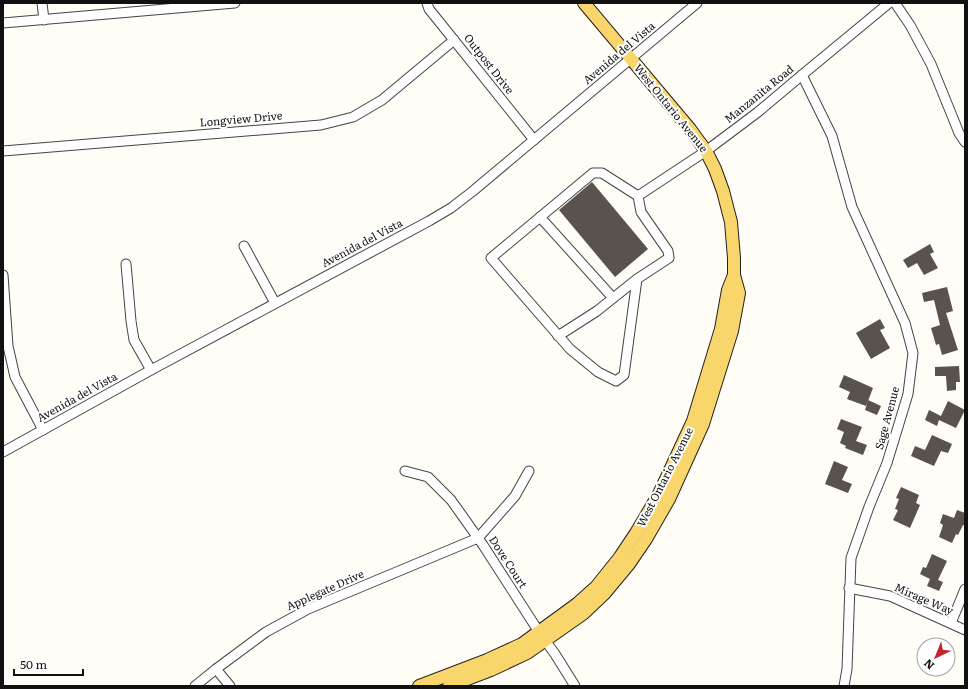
<svg xmlns="http://www.w3.org/2000/svg" width="968" height="689" font-family="Literata,serif">
  <style>
    .building { fill: #5a524d }
    .lines { fill: none; stroke-linecap: round; stroke-linejoin: round }
    .minor-casing { stroke: #444; stroke-width: 11 }
    .major-casing { stroke: #222; stroke-width: 14 }
    .minor { stroke: #fff; stroke-width: 9 }
    .major { stroke: #f9d66b; stroke-width: 12 }
    .labels { text-anchor: middle; stroke-width: 4; stroke-linejoin: round; paint-order: stroke }
    .street-label { font-size: 11px; fill: #111; stroke: #fff }
  </style>
  <rect width="100%" height="100%" fill="#fffdf5"/>
  <!-- building -->
  <g class="building">
    <path d="M592,182L648,249L615,277L559,210Z"/>
    <path d="M930,244L934,252L930,254L938,268L924,275L917,263L908,268L903,260Z"/>
    <path d="M947,287L953,311L946,313L958,350L942,355L939,344L936,345L931,328L940,325L934,300L924,302L922,293Z"/>
    <path d="M880,319L885,328L880,330L890,348L871,359L856,333Z"/>
    <path d="M959,366L960,382H956V390L947,391L946,376H935V367Z"/>
    <path d="M844,375L873,388L866,406L847,399L850,392L839,387Z"/>
    <path d="M868,400L881,406L877,415L865,410Z"/>
    <path d="M948,401L965,410L956,428L939,420L937,426L925,420L929,410L941,416Z"/>
    <path d="M841,419L862,427L856,441L867,445L863,455L845,448L846,446L840,443L844,432L837,429Z"/>
    <path d="M932,435L952,444L948,453L941,451L934,466L911,456L915,446L925,450Z"/>
    <path d="M834,461L848,467L842,480L852,484L848,493L825,484Z"/>
    <path d="M901,487L919,495L916,503L920,505L910,528L893,520L898,510L895,509L899,499L896,498Z"/>
    <path d="M957,510L965,513V526L963,525L958,535L956,534L952,543L939,537L943,525L940,523L943,514L954,518Z"/>
    <path d="M932,554L947,561L938,580L943,582L939,591L927,586L930,579L920,574L923,567L926,568Z"/>
  </g>
  <g class="lines">
    <defs>
      <g id="minor">
        <path d="M42,3L44,20"/>
        <path d="M427,3L429,9L534,140"/>
        <path d="M895,3L910,25L931,64L959,133L965,142"/>
        <path d="M3,23L235,3"/>
        <path d="M802,75L832,136L852,207L905,323L913,353L908,394L887,463L869,507L851,558L847,669L844,686"/>
        <path d="M3,151L321,125L353,117L382,100L454,40"/>
        <path d="M593,173H602L638,196L641,212L668,251L669,258L637,279L624,375L616,381L598,372L570,349L491,258Z"/>
        <path d="M638,196L706,151L758,112L802,75L889,3"/>
        <path d="M540,217L613,298"/>
        <path d="M244,246L275,303"/>
        <path d="M126,264L131,321L134,340L151,370"/>
        <path d="M3,275L8,346L15,377L43,430"/>
        <path d="M558,336L597,311L637,279"/>
        <path d="M3,452L151,370L429,221L451,208L473,191L697,3"/>
        <path d="M405,471L428,477L451,500L483,545L539,632L555,654L575,686"/>
        <path d="M849,588L890,596L965,630"/>
        <path d="M951,623L965,589"/>
        <path d="M216,669L230,686"/>
        <path d="M195,686L216,669L266,632L308,609L478,538L515,496L529,471"/>
      </g>
      <g id="major">
        <path d="M419,686L487,660L522,644L577,604L596,587L620,557L636,533L659,494L693,421L721,329L728,290L734,275V258L731,222L723,191L715,169L706,151L690,129L584,3"/>
        <path d="M449,686L491,670L527,653L584,613L604,594L629,564L646,539L669,499L703,424L732,331L739,293L734,275"/>
      </g>
    </defs>
    <!-- minor casing -->
    <use href="#minor" class="minor-casing"/>
    <!-- major casing -->
    <use href="#major" class="major-casing"/>
    <!-- minor -->
    <use href="#minor" class="minor"/>
    <!-- major -->
    <use href="#major" class="major"/>
  </g>
  <g class="labels">
    <!-- street labels -->
    <g class="street-label">
      <text transform="translate(619 53) rotate(-40)" y="4">Avenida del Vista</text>
      <text transform="translate(489 64) rotate(52)" y="4">Outpost Drive</text>
      <text transform="translate(759 94) rotate(-39)" y="4">Manzanita Road</text>
      <text transform="translate(671 108) rotate(51)" y="4">West Ontario Avenue</text>
      <text transform="translate(241 119) rotate(-5)" y="4">Longview Drive</text>
      <text transform="translate(362 243) rotate(-28)" y="4">Avenida del Vista</text>
      <text transform="translate(77 397) rotate(-29)" y="4">Avenida del Vista</text>
      <text transform="translate(887 418) rotate(-75)" y="4">Sage Avenue</text>
      <text transform="translate(665 477) rotate(-63)" y="4">West Ontario Avenue</text>
      <text transform="translate(508 562) rotate(57)" y="4">Dove Court</text>
      <text transform="translate(325 590) rotate(-24)" y="4">Applegate Drive</text>
      <text transform="translate(924 599) rotate(23)" y="4">Mirage Way</text>
    </g>
  </g>
  <!-- border -->
  <rect width="968" height="689" fill="none" stroke="#111111" stroke-width="8"/>
  <!-- north arrow -->
  <g transform="translate(936 657) rotate(223)"><circle r="19" fill="#ffffff" stroke="#a0a0a0"/>
  <path d="M0-3L7 15L0 10L-7 15Z" fill="#c4262e"/>
  <text y="-6" font-size="11" font-weight="bold" text-anchor="middle" fill="#111111">N</text>
  </g>
  <!-- scale -->
  <path d="M14 669v6h69v-6" fill="none" stroke="#111111" stroke-width="2"/>
  <text x="20" y="669" font-size="12" fill="#111111" stroke="#ffffff" stroke-width="3" paint-order="stroke">50 m</text>
</svg>
